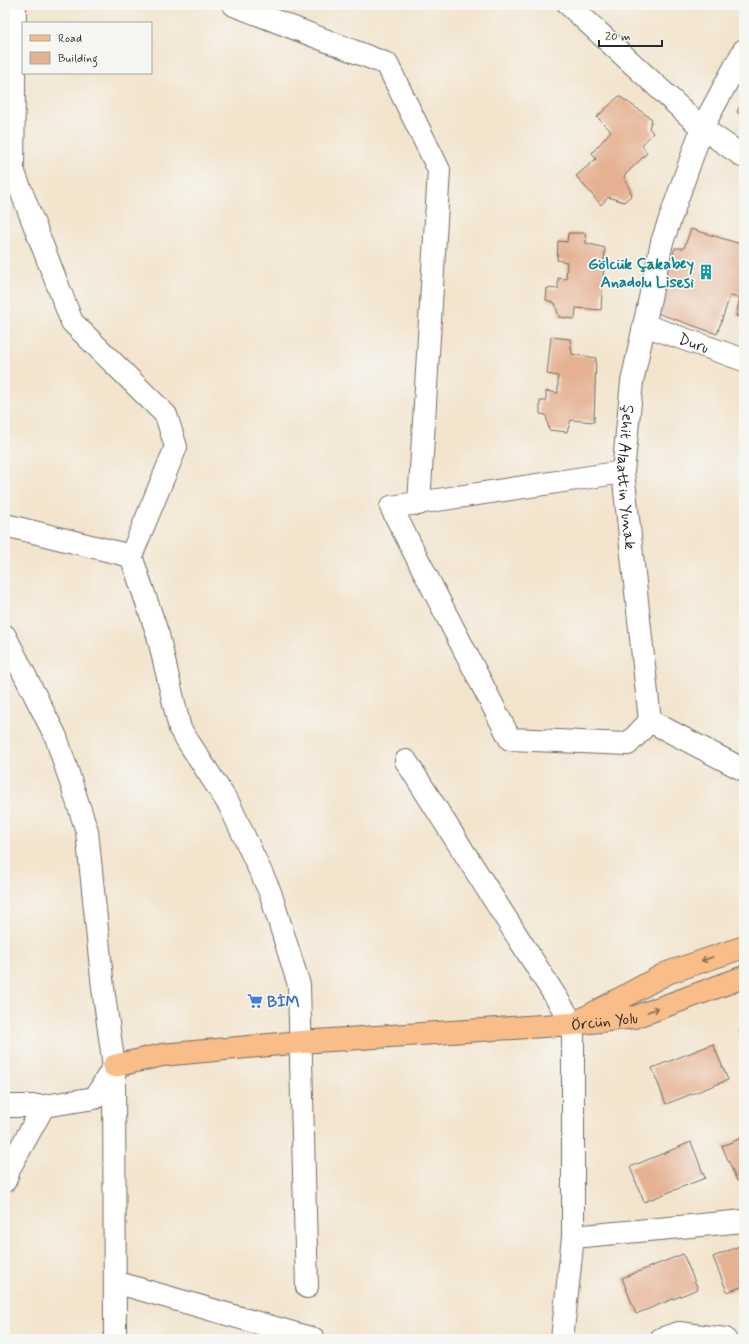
<svg xmlns="http://www.w3.org/2000/svg" width="749" height="1344" font-family="Mynerve,sans-serif">
  <style>
    .building { fill: #e5b192 }
    .lines { fill: none; stroke-linecap: round; stroke-linejoin: round }
    .minor-casing { stroke: #716c64; stroke-width: 24 }
    .major-casing { stroke: #716c64; stroke-width: 24 }
    .minor { stroke: #fff; stroke-width: 22 }
    .major { stroke: #f8bd88; stroke-width: 22 }
    .oneway { stroke: #876d55 }
    .labels { text-anchor: middle; stroke-width: 3.5; stroke-linejoin: round; paint-order: stroke }
    .culture-label { font-size: 16px; font-weight: bold; fill: #0d838f; stroke: #f6f6f2; text-anchor: end }
    .street-label { font-size: 16px; fill: #2b2b2b; stroke: #f6f6f2 }
    .shop-label { font-size: 16px; font-weight: bold; fill: #366cbe; stroke: #f6f6f2; text-anchor: start }
  </style>
  <rect width="100%" height="100%" fill="#f6f6f2"/>
  <filter id="ink" filterUnits="userSpaceOnUse"><feTurbulence type="fractalNoise" baseFrequency=".025" numOctaves="2"/><feDisplacementMap in="SourceGraphic" scale="8" xChannelSelector="R" yChannelSelector="G"/><feConvolveMatrix kernelMatrix="1 2 1 2 8 2 1 2 1" color-interpolation-filters="sRGB"/></filter>
  <filter id="wash" filterUnits="userSpaceOnUse"><feTurbulence type="fractalNoise" baseFrequency=".012" numOctaves="4" result="noise"/><feDisplacementMap in="SourceGraphic" scale="16" xChannelSelector="R" yChannelSelector="G"/><feGaussianBlur stdDeviation="0.9" result="paint"/><feColorMatrix in="noise" values="0 0 0 0 0 0 0 0 0 0 0 0 0 0 0 0 0 1.4 0 .05"/><feComposite in="paint" operator="in"/></filter>
  <g filter="url(#wash)">
    <rect width="100%" height="100%" fill="#f3e4cd"/>
    <g id="blocks">
      <!-- building -->
      <g class="building">
        <path d="M619,96L652,119L649,128L653,133L642,145L647,153L624,176L632,195L624,202L608,197L601,205L576,176L596,159L592,153L611,131L597,117Z"/>
        <path d="M744,100V118L737,112Z"/>
        <path d="M691,229L744,245V318L736,316L740,298L730,296L717,334L654,312L675,248H684Z"/>
        <path d="M568,233H585L586,243L605,248L601,310L576,308L575,319L559,317L555,303L546,300L547,288L558,289V278L566,279L567,262L557,260L558,241L567,242Z"/>
        <path d="M551,337L570,339L572,354L596,358L594,422L571,420L567,432L549,430L546,415L540,414V401H546V391L558,393V376L547,374Z"/>
        <path d="M744,1029V1044L739,1031Z"/>
        <path d="M713,1044L728,1080L666,1104L652,1068Z"/>
        <path d="M744,1137V1179L737,1181L722,1146Z"/>
        <path d="M691,1142L705,1178L644,1202L630,1167Z"/>
        <path d="M744,1244V1286L727,1292L713,1257Z"/>
        <path d="M683,1254L698,1289L636,1314L622,1278Z"/>
      </g>
    </g>
  </g>
  <g filter="url(#ink)">
    <use href="#blocks" fill-opacity="0" stroke="#716c64" stroke-width="1"/>
    <g class="lines">
      <defs>
        <g id="minor">
          <path d="M15,5L13,170L72,322L166,415L176,447L131,556L158,635L180,729L230,806L270,892L299,985L307,1287"/>
          <path d="M234,5L387,64L439,170L419,504"/>
          <path d="M569,5L702,128L744,157"/>
          <path id="s1" d="M744,50L702,128L662,242L632,382L623,472L650,721L744,770"/>
          <path id="s2" d="M644,325L744,360"/>
          <path d="M623,472L391,507L510,739L628,744L650,721"/>
          <path d="M5,525L131,556"/>
          <path d="M5,636L56,737L87,831L103,988L114,1066L115,1339"/>
          <path d="M406,761L573,1024V1237L562,1339"/>
          <path d="M5,1106H44L95,1098L114,1066"/>
          <path d="M5,1181L10,1167L44,1106"/>
          <path d="M573,1237L744,1221"/>
          <path d="M115,1282L314,1339"/>
          <path d="M661,1339L679,1333L725,1339"/>
        </g>
        <g id="major">
          <path d="M583,1019L667,973L744,947"/>
          <path id="s3" d="M114,1066L162,1055L301,1042L573,1024L635,1017L744,977"/>
        </g>
      </defs>
      <!-- minor casing -->
      <use href="#minor" class="minor-casing"/>
      <!-- major casing -->
      <use href="#major" class="major-casing"/>
      <!-- minor -->
      <use href="#minor" class="minor"/>
      <!-- major -->
      <use href="#major" class="major"/>
    </g>
    <!-- one-way arrows -->
    <defs><path id="oneway-shaft" d="M-6 0H5M1.5-3L5.5 0L1.5 3" fill="none" stroke-width="1.6" stroke-linecap="round" stroke-linejoin="round"/></defs>
    <g class="oneway">
      <use href="#oneway-shaft" transform="translate(707 959) rotate(161)"/>
      <use href="#oneway-shaft" transform="translate(653 1010) rotate(-20)"/>
    </g>
  </g>
  <!-- icons -->
  <defs>
    <symbol id="building-bare" viewBox="-9 -9 18 18"><path d="M-4-6H4V6H1V3H-1V6H-4ZM-2.5-4.3h1.7v1.8h-1.7ZM.8-4.3h1.7v1.8H.8ZM-2.5-1h1.7V.8h-1.7ZM.8-1h1.7V.8H.8Z" fill="#0f9aa8" stroke="#f6f6f2" stroke-width="2.5" paint-order="stroke"/></symbol>
    <symbol id="supermarket-bare" viewBox="-9 -9 18 18"><path d="M-6-5.5h2.5l.6 2H6L4.5 2H-2.5L-4.4-4H-6ZM-1.5 3.2a1.3 1.3 0 1 0 .1 0ZM3 3.2a1.3 1.3 0 1 0 .1 0Z" fill="#3f7fe0" stroke="#f6f6f2" stroke-width="2.5" paint-order="stroke"/></symbol>
  </defs>
  <g fill-rule="evenodd">
    <use href="#building-bare" x="695" y="261" width="22" height="22"/>
    <use href="#supermarket-bare" x="244" y="990" width="22" height="22"/>
  </g>
  <g class="labels">
    <!-- culture labels -->
    <g class="culture-label">
      <text x="694" y="269">Gölcük Çakabey<tspan x="694" dy="18">Anadolu Lisesi</tspan></text>
    </g>
    <!-- street labels -->
    <g class="street-label">
      <text dy="6" stroke="none"><textPath href="#s2" startOffset="53">Duru</textPath></text>
      <text dy="6" stroke="none"><textPath href="#s1" startOffset="448">Şehit Alaattin Yunak</textPath></text>
      <text dy="6" stroke="none"><textPath href="#s3" startOffset="493">Örcün Yolu</textPath></text>
    </g>
    <!-- shop labels -->
    <g class="shop-label">
      <text x="267" y="1007">BİM</text>
    </g>
  </g>
  <!-- margin -->
  <rect width="749" height="1344" fill="none" stroke="#f6f6f2" stroke-width="20"/>
  <!-- legend -->
  <rect x="22" y="22" width="130" height="52" fill="#f6f6f2" stroke="#a5a5a2"/>
  <rect x="30" y="35" width="20" height="6" fill="#f8bd88" stroke="#a5a5a2"/>
  <text x="58" y="42" font-size="12" fill="#2b2b2b">Road</text>
  <rect x="30" y="52" width="20" height="12" fill="#e5b192" stroke="#a5a5a2"/>
  <text x="58" y="62" font-size="12" fill="#2b2b2b">Building</text>
  <!-- scale -->
  <path d="M599 40v6h63v-6" fill="none" stroke="#2b2b2b" stroke-width="2"/>
  <text x="605" y="40" font-size="12" fill="#2b2b2b" stroke="#f6f6f2" stroke-width="3" paint-order="stroke">20 m</text>
</svg>
